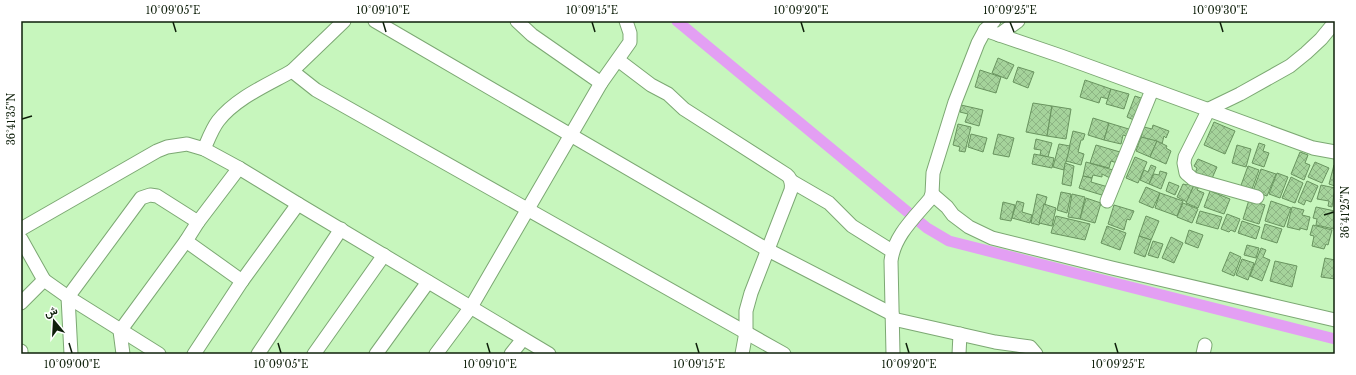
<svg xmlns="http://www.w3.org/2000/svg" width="1356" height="375" font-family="'Libre Baskerville',Vazirmatn,serif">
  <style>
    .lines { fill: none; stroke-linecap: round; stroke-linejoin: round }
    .canal { stroke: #e39ff3; stroke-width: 11 }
    .building { fill: url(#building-cross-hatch); stroke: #69945f }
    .street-casing { stroke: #7ca873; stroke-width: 15 }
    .street { stroke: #fff; stroke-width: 13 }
    .ticks { fill: none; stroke: #0e1f0a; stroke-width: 1.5 }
    .neatline { fill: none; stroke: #0e1f0a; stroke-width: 1.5 }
    .ticks-label { font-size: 10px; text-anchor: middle; fill: #0e1f0a }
  </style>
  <defs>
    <pattern id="building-cross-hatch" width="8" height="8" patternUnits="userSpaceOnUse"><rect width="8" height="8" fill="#a5d39b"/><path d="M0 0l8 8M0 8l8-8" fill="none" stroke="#8db584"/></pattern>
  </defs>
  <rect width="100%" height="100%" fill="#c7f6bd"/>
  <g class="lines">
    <!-- canal -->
    <path class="canal" d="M677,21L927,228L949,241L1335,339"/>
  </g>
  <!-- building -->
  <g class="building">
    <path d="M998,58L1014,65L1007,79L992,73Z"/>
    <path d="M1018,67L1034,72L1028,88L1013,82Z"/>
    <path d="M980,70L1001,77L996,93L975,87Z"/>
    <path d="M1085,80L1111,89L1108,99L1101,97L1099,103L1080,97Z"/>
    <path d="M1111,89L1129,94L1124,109L1106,104Z"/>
    <path d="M1135,96L1144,99L1136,121L1127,117Z"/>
    <path d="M1033,103L1052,106L1047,136L1026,132Z"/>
    <path d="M961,105L983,110L979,126L965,122L968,114L960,112Z"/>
    <path d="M1052,106L1071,109L1066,139L1047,136Z"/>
    <path d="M1093,118L1109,123L1104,140L1088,135Z"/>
    <path d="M1214,122L1235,131L1225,154L1204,145Z"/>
    <path d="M1109,123L1132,130L1130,137L1123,135L1121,144L1104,140Z"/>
    <path d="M958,124L971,127L965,152L959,151L960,147L953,145Z"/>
    <path d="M1153,125L1169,131L1166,138L1164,136L1162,144L1141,137L1144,127L1152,129Z"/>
    <path d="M1073,131L1085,134L1083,140H1081L1078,152L1084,154L1081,165L1066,161Z"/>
    <path d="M971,134L987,138L983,152L968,147Z"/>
    <path d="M998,134L1014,138L1009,157L993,154Z"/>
    <path d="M1141,137L1157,141L1150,157L1136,151Z"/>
    <path d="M1036,139L1052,143L1048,157L1040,155L1041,150L1034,149Z"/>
    <path d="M1157,141L1167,146L1166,148L1171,151L1166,164L1150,157Z"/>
    <path d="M1259,143L1265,145L1263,151L1269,153L1264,167L1252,163Z"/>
    <path d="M1059,144L1070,146L1064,170L1053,167Z"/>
    <path d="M1096,145L1120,152L1117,163L1111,161L1109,168L1090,163Z"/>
    <path d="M1237,145L1251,149L1246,167L1232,163Z"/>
    <path d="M1300,152L1308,155L1305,163L1310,165L1304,180L1291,174Z"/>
    <path d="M1034,154L1054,158L1052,168L1032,164Z"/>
    <path d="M1135,157L1147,162L1138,183L1126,178Z"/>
    <path d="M1198,159L1217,167L1210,183L1194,176L1197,168L1194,166Z"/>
    <path d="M1086,162L1113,170L1110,178L1102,174V177L1093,175L1092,178L1083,176Z"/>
    <path d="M1315,162L1329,168L1322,183L1308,177Z"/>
    <path d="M1065,163L1074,166L1071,186L1062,184Z"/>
    <path d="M1151,165L1156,167L1149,184L1140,180L1144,170L1148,172Z"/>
    <path d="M1334,165H1335V186L1329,184Z"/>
    <path d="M1248,166L1259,170L1251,192L1240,188Z"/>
    <path d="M1261,169L1276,174L1267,196L1253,191Z"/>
    <path d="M1160,171L1167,173L1161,189L1149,184L1154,174L1159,175Z"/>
    <path d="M1277,173L1288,177L1280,198L1269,194Z"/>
    <path d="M1083,176L1092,178L1091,182L1108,187L1105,196L1079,188Z"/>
    <path d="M1291,177L1303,183L1295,203L1282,198Z"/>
    <path d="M1307,181L1318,186L1311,202L1306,200L1304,205L1298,202Z"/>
    <path d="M1169,182L1179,186L1175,195L1166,191Z"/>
    <path d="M1188,182L1194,185L1187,202L1177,197L1183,184L1187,185Z"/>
    <path d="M1194,185L1199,187L1197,190L1204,193L1198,208L1186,203Z"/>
    <path d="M1321,185L1335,188L1332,207L1328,206L1329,201L1317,199Z"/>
    <path d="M1146,187L1160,193L1153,208L1139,202Z"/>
    <path d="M1210,191L1230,199L1224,214L1204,207Z"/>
    <path d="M1061,192L1071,194L1067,213L1057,210Z"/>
    <path d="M1160,193L1183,201L1177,216L1155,208Z"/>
    <path d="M1037,194L1047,197L1039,225L1031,223Z"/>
    <path d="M1072,194L1085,197L1080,219L1068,217Z"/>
    <path d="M1086,198L1101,203L1095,223L1080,219Z"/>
    <path d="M1249,200L1265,205L1259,224L1243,219Z"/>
    <path d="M1017,201L1024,203L1022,212L1032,215L1030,223L1012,218Z"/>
    <path d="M1271,201L1291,208L1284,227L1265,221Z"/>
    <path d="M1003,202L1015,205L1011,221L1000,219Z"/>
    <path d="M1183,203L1198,209L1192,223L1177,217Z"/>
    <path d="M1044,204L1056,208L1052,226L1039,223Z"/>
    <path d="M1114,205L1134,211L1130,220L1127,219L1124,230L1108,224Z"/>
    <path d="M1292,207L1304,210L1302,215L1310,217L1307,230L1300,228V230L1287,227Z"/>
    <path d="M1316,207L1335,211L1334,229L1316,225L1317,219L1313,218Z"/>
    <path d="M1200,211L1222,217L1218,229L1196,223Z"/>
    <path d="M1227,214L1240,219L1235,232L1231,230L1229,232L1221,229Z"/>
    <path d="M1056,216L1090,224L1085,240L1051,233Z"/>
    <path d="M1146,216L1159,221L1151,240L1139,236Z"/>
    <path d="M1242,221L1260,227L1256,239L1238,233Z"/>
    <path d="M1265,224L1282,229L1277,243L1261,238Z"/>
    <path d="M1313,225L1332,230L1328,245L1326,244L1324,249L1312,246L1314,236L1310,235Z"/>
    <path d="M1107,226L1126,233L1120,250L1101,243Z"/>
    <path d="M1189,230L1203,235L1198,248L1185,243Z"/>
    <path d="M1139,236L1151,240L1145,257L1134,253Z"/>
    <path d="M1171,237L1183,243L1174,263L1162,258Z"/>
    <path d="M1153,241L1163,244L1158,258L1148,255Z"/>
    <path d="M1247,245L1259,248L1256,258L1244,255Z"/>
    <path d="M1261,248L1266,250L1263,257L1270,260L1262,281L1250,276Z"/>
    <path d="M1230,252L1241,257L1234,276L1222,271Z"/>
    <path d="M1325,258L1335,260V279L1321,277Z"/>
    <path d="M1242,259L1254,263L1248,280L1236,275Z"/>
    <path d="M1275,261L1297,266L1292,287L1270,281Z"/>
  </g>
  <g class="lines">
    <defs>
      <g id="street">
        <path d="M344,21L292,71L316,90L784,354"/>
        <path d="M375,21L768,250L892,314"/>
        <path d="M517,21L532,35L601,83"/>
        <path d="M985,30L1061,56L1313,148L1335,152"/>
        <path d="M999,35L1018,21"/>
        <path d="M618,60L651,85L668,94L684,109L787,175C792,179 792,184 791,190L751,293L746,311V332L742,354"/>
        <path d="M204,149C208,140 212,129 218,121C236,98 267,85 292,71"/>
        <path d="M791,181L829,203L852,226L892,251"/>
        <path d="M932,194L947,207L953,215L969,227L992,238L1112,268L1335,320"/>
        <path d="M1257,197L1193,179L1186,173L1184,163L1185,157L1209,109L1240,94L1290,66L1306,53L1321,39L1335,22"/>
        <path d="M1107,201L1152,90"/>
        <path d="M21,229L157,151L167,147L187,144L204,149L239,168L298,204"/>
        <path d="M21,239L44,280"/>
        <path d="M186,241L242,281"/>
        <path d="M21,303L44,280L68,297L159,354"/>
        <path d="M893,319L995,342L1030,347L1036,354"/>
        <path d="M21,351V354"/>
        <path d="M71,354L68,297L141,198L150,195L157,196L198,222L239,168"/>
        <path d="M123,354L120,331L186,241L198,222"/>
        <path d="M194,354L242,281L298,204L549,354"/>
        <path d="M258,354L341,229"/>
        <path d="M314,354L384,255"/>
        <path d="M376,354L428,282"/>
        <path d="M436,354L471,307L601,83L630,42V33L626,21"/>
        <path d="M511,354L523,339"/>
        <path d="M893,354L891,261C894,236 914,218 930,199L932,194L933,173L955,102L978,43L985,30L994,21"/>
        <path d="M959,354L960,334"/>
        <path d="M1203,354L1205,345"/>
      </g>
    </defs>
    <!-- street casing -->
    <use href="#street" class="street-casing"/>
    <!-- street -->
    <use href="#street" class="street"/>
  </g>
  <!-- ticks -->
  <path class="ticks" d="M173,22L176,32M383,22L386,32M592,22L595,32M801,22L804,32M1010,22L1014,32M1220,22L1223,32M22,119L32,116M1324,215L1334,212M69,343L72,353M278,343L281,353M487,343L490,353M696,343L699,353M906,343L909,353M1115,343L1118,353"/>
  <!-- border -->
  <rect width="1356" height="375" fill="none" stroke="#ffffff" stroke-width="44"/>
  <!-- north arrow -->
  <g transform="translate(54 321) rotate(342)" stroke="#ffffff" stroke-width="3" paint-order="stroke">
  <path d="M0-3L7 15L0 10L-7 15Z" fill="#0e1f0a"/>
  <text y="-6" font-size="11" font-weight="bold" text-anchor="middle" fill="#0e1f0a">ش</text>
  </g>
  <rect x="22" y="22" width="1312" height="331" class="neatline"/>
  <g class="ticks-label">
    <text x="173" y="14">10°09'05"E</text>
    <text x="383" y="14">10°09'10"E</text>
    <text x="592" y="14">10°09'15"E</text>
    <text x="801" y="14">10°09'20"E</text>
    <text x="1010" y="14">10°09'25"E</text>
    <text x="1220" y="14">10°09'30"E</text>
    <text transform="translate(11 119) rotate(-90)" y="4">36°41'35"N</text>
    <text transform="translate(1345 212) rotate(-90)" y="4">36°41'25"N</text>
    <text x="72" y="368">10°09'00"E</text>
    <text x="281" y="368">10°09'05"E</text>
    <text x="490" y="368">10°09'10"E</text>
    <text x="699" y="368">10°09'15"E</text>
    <text x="909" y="368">10°09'20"E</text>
    <text x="1118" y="368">10°09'25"E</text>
  </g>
</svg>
